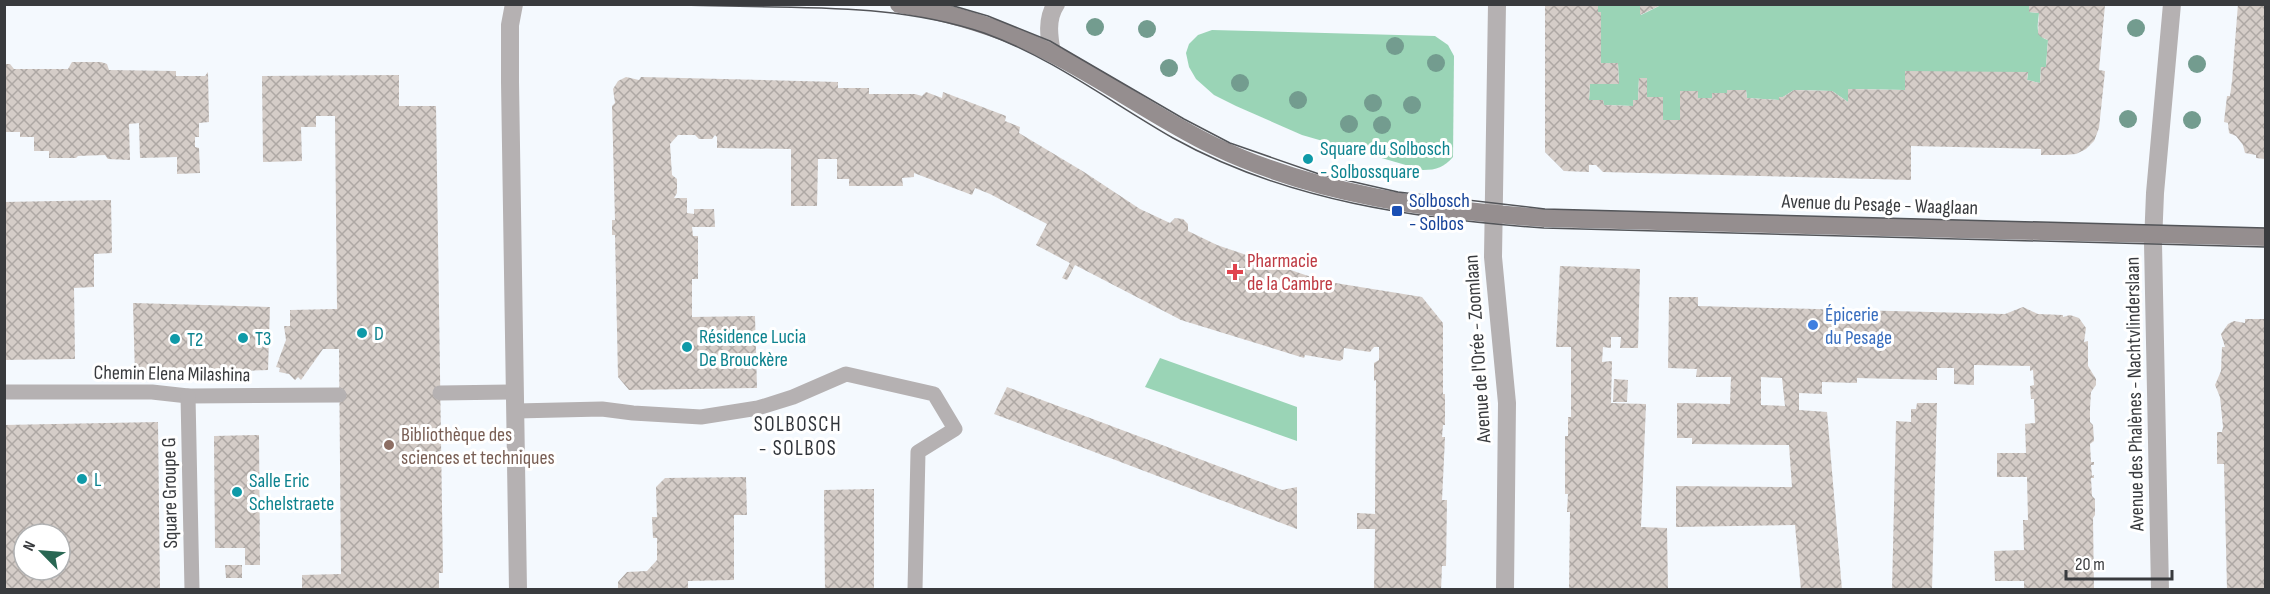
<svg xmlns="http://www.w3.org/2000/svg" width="2270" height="594" font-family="'Sofia Sans Condensed',sans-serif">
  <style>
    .green { fill: #9ad4b6 }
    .building { fill: url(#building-cross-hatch); fill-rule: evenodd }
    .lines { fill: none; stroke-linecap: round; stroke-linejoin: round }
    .lane { stroke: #b5b1b2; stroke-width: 15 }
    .street { stroke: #b5b1b2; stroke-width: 18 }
    .secondary { stroke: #958e8f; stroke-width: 18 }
    .tram { stroke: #535559; stroke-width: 1.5 }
    .tree { fill: #739c8f }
    .culture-dot { fill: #0f9aa8; stroke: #fff; stroke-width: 2 }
    .transit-dot { fill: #1a4fb4; stroke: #fff; stroke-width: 2 }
    .health-dot { fill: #e0444e; stroke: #fff; stroke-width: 2 }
    .shop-dot { fill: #3f7fe0; stroke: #fff; stroke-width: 2 }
    .education-dot { fill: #8d6e63; stroke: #fff; stroke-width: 2 }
    .labels { text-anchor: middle; stroke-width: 6; stroke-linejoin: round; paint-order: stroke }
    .culture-label { font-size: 20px; fill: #0d838f; stroke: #fff; text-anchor: start }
    .transit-label { font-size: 20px; fill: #164399; stroke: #fff; text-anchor: start }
    .street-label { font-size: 20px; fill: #393b3e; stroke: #fff }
    .health-label { font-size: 20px; fill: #be3a42; stroke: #fff; text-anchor: start }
    .shop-label { font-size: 20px; fill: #366cbe; stroke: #fff; text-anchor: start }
    .education-label { font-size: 20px; fill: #785e54; stroke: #fff; text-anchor: start }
    .neighbourhood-label { font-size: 21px; letter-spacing: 1.5px; fill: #30343a; stroke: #fff }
  </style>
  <defs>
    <pattern id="building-cross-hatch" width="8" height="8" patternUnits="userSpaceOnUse" patternTransform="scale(1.5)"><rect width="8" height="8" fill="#d5cdc8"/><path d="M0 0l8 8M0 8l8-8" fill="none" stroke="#aea8a4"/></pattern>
  </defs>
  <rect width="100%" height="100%" fill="#f4f9fe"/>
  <!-- green -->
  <g class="green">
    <path d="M1663,4L2029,5V12L2039,13C2038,25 2034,36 2048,40L2046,67H2041L2040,83L2027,80L2028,73L1905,72V90L1849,89L1848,102L1832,91L1794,90L1783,97H1779V100L1747,98L1746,90H1728L1727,93H1712V98H1698V91H1681L1680,120H1663V98L1647,97V78H1639L1638,100H1633V106L1604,105L1603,100H1589L1590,84L1619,83L1618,64L1601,63V13L1598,12V5H1640L1641,15Z"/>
    <path d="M1212,30L1435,36L1448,45L1454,56L1453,157C1444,167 1437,170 1423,170L1302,135L1236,106L1214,95L1196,79L1189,67L1186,53L1189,44L1198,35Z"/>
    <path d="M1160,358L1297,407V441L1145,387Z"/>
  </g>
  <!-- building -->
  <g class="building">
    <path d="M1545,4H1598V12H1601V63H1618L1619,84H1590L1589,100H1603L1604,105L1633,106V100H1638L1639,78H1647V97H1663V120H1680V91H1698V98H1712V93H1727V90H1746L1747,98L1779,100V97H1783L1794,90L1832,91L1848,102V89L1905,90V71L2028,72L2027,80L2040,83L2041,67H2046L2048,40L2041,37L2038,34L2039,13L2029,12V5H2105L2099,70L2105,71L2099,128L2094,141L2086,149L2076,154L2064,155H2041V149L1911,146V180L1603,172L1596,165H1589V172L1564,171L1545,152Z"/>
    <path d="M1640,4H1663L1640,15Z"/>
    <path d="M2238,4H2265V159L2256,158V155L2245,153L2243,145L2236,136L2229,133L2228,123L2224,122L2227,96H2230L2232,81Z"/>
    <path d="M72,62H101L107,64L109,70L176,71V76H205L208,72L209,122L199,123V137H195V147L199,148L200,173L177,174V157L140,158L139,123L129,124L130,160L108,159L105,155L78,156L76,158H49V151H34V137H20V132H4V64H10L14,69H68Z"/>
    <path d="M399,75V106H436L443,573H439V590H302V575L341,574L339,349H323L301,380L298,377L295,380L289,374L279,372L280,368L276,367L286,340L284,326H290V310L337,309L335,116H316V127H301L302,161L263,162L262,76Z"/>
    <path d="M626,77L639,80L641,77L838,82V88H869V94H915L922,96L926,92L942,98L943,92L1006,116L1005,121L1020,127L1019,133L1084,172L1140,209L1170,223L1175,218L1183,219L1188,224V231L1217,245L1323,281L1422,297L1443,323V394H1445V425H1443L1442,437H1445L1442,500H1447L1446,566H1442L1441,590H1374L1375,529H1357V513L1375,514L1376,380L1374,381V363L1379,360V347H1374L1370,352L1344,348L1343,359L1340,361L1305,355L1304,358L1181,320L1075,265L1067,280L1062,278L1070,263L1036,245L1047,224L990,194L975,188L972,195L914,173V177L902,178L903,186H849V179H837V159H818L817,206H791V149L717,148V137L715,135L712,139H699L695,135H678L670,144L672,175L677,179V193L674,198H687V213L694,214V209H714L715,227H692L693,236H698V279H692V317L755,316L757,388L629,390L618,377L615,235H612V220H615L612,106L615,103L613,89L618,81Z"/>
    <path d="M111,200L112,253L94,254V287L74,288L75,359L4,360V202Z"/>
    <path d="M1560,266L1640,269L1638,348H1620L1621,337H1611V348L1603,347L1602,362L1612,361L1611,403L1646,404L1641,527L1667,528L1668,590H1569L1570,512H1567L1568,494H1565V436H1568V417H1571V347H1556Z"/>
    <path d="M1669,297H1698V306L2005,314L2023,307L2038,314L2063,315V317L2070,315L2079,318L2086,328L2084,342L2088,341V366L2096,379V385L2091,392L2090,408V422L2093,425L2094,441L2090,444L2091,462H2094V465H2091L2092,476L2094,475V478H2091L2092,496L2095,499V515L2093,518L2094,590H2024V581H1995L1994,551L2024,550L2023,520H2028L2027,477H1997V453H2026L2025,424L2035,423L2034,399H2031L2030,386L2034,385L2033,370L2030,371V366L1974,365V385L1954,384V368H1937V380L1857,378V383L1822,382V394L1799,393V410L1827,412L1842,590H1801L1795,525L1676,527V486L1792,487L1789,445L1692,444V438H1677V403L1730,404L1731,377H1696L1697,369L1668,368ZM1761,377L1782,378L1785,406L1761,405Z"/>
    <path d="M133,303L270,307L268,370L135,375Z"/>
    <path d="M2245,319H2265V590H2227L2224,464H2217V432H2222L2223,427L2220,397L2215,385L2221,371L2222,347H2225L2221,334L2228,324L2234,321L2245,323Z"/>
    <path d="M1614,379L1628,380L1627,402H1613Z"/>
    <path d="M1007,387L1282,490L1297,487V529L994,414Z"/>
    <path d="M1917,403H1937L1932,590H1892L1896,421L1911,422V409H1916Z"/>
    <path d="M158,422L160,590H4V425ZM24,534H60V570H24Z"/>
    <path d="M259,435L260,565H245V548H215L214,436Z"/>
    <path d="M746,477L747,515H734V580L688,581V590H618V582L627,572L647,571L657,560V538H653L652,517H657L656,487L665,478Z"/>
    <path d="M874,489V590H825L824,490Z"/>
    <path d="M225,565H242V578H226Z"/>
  </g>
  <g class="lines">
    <!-- lane -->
    <g class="lane">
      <path d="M4,392H152L188,396L339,395"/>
      <path d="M440,393L515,392"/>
      <path d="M188,396L192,590"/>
      <path d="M516,411L602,409L633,413L701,417L758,408L793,397L846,374L934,394L955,429L918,452L915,590"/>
    </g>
    <!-- street -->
    <g class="street">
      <path d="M514,4L510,25V82L518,590"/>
      <path d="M1497,4L1493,257L1507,403L1505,590"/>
      <path d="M1052,53C1049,37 1046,19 1056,4"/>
      <path d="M2160,590L2153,243L2155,193L2172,4"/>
    </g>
    <!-- secondary -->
    <path class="secondary" d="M899,4C952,13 1005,29 1053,54C1108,82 1158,119 1214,146C1316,195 1433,210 1544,218L2266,237"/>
    <!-- tram -->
    <g class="tram">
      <path d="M630,4C678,5 726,6 775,7C846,8 916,10 984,33C1053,58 1110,102 1173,138C1286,201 1417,219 1544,228L2266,247"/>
      <path d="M947,4L988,16L1050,41L1184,119L1230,143L1319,174L1398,192L1545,209L2266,228"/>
    </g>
  </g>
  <!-- trees -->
  <g class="tree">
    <circle cx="1095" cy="27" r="9"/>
    <circle cx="2136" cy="28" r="9"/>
    <circle cx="1147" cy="29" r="9"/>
    <circle cx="1395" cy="46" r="9"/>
    <circle cx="1436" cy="63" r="9"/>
    <circle cx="2197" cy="64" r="9"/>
    <circle cx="1169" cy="68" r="9"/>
    <circle cx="1240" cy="83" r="9"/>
    <circle cx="1298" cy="100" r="9"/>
    <circle cx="1373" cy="103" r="9"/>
    <circle cx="1412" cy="105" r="9"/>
    <circle cx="2128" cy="119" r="9"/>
    <circle cx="2192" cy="120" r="9"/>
    <circle cx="1349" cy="124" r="9"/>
    <circle cx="1382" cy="125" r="9"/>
  </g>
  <!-- markers -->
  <g class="culture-dot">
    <circle cx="1308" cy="159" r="6"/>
    <circle cx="362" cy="333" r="6"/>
    <circle cx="243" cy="338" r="6"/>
    <circle cx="175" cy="339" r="6"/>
    <circle cx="687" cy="347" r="6"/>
    <circle cx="82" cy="479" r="6"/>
    <circle cx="237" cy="492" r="6"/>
  </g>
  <rect class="transit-dot" x="1391" y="205" width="12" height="12" rx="3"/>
  <path class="health-dot" d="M1232 263h6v6h6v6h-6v6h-6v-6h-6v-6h6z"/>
  <circle class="shop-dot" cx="1813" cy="325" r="6"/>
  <circle class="education-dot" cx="389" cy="445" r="6"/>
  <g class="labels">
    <!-- culture labels -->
    <g class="culture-label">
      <text x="1320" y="155">Square du Solbosch<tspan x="1320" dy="23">- Solbossquare</tspan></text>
      <text x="374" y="340">D</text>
      <text x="699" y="343">Résidence Lucia<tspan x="699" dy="23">De Brouckère</tspan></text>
      <text x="255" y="345">T3</text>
      <text x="187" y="346">T2</text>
      <text x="94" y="486">L</text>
      <text x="249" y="487">Salle Eric<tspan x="249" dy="23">Schelstraete</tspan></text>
    </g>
    <!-- transit labels -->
    <g class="transit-label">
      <text x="1409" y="207">Solbosch<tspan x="1409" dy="23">- Solbos</tspan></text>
    </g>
    <!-- street labels -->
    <g class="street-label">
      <text transform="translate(1880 204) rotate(2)" y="7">Avenue du Pesage - Waaglaan</text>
      <text transform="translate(1477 349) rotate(-94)" y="7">Avenue de l'Orée - Zoomlaan</text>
      <text transform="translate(172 373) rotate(1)" y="7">Chemin Elena Milashina</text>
      <text transform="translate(2134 394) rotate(-91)" y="7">Avenue des Phalènes - Nachtvlinderslaan</text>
      <text transform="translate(169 493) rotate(-91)" y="7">Square Groupe G</text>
    </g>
    <!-- health labels -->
    <g class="health-label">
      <text x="1247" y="267">Pharmacie<tspan x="1247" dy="23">de la Cambre</tspan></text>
    </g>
    <!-- shop labels -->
    <g class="shop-label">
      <text x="1825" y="321">Épicerie<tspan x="1825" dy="23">du Pesage</tspan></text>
    </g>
    <!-- education labels -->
    <g class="education-label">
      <text x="401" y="441">Bibliothèque des<tspan x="401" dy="23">sciences et techniques</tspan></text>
    </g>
    <!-- neighbourhood labels -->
    <g class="neighbourhood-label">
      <text x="798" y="431">SOLBOSCH<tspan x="798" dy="24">- SOLBOS</tspan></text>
    </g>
  </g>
  <!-- border -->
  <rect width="2270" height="594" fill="none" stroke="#393b3e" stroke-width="12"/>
  <!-- north arrow -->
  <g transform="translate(42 552) rotate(295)"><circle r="28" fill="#ffffff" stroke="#b0b1b2" stroke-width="1.5"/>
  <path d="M0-4.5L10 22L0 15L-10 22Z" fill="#296753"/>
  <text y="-9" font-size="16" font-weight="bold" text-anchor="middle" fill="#393b3e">N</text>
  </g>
  <!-- scale -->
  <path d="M2066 570v9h106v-9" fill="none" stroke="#393b3e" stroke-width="3"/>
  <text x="2075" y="570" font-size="18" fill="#393b3e" stroke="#ffffff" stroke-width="4.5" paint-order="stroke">20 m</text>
</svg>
